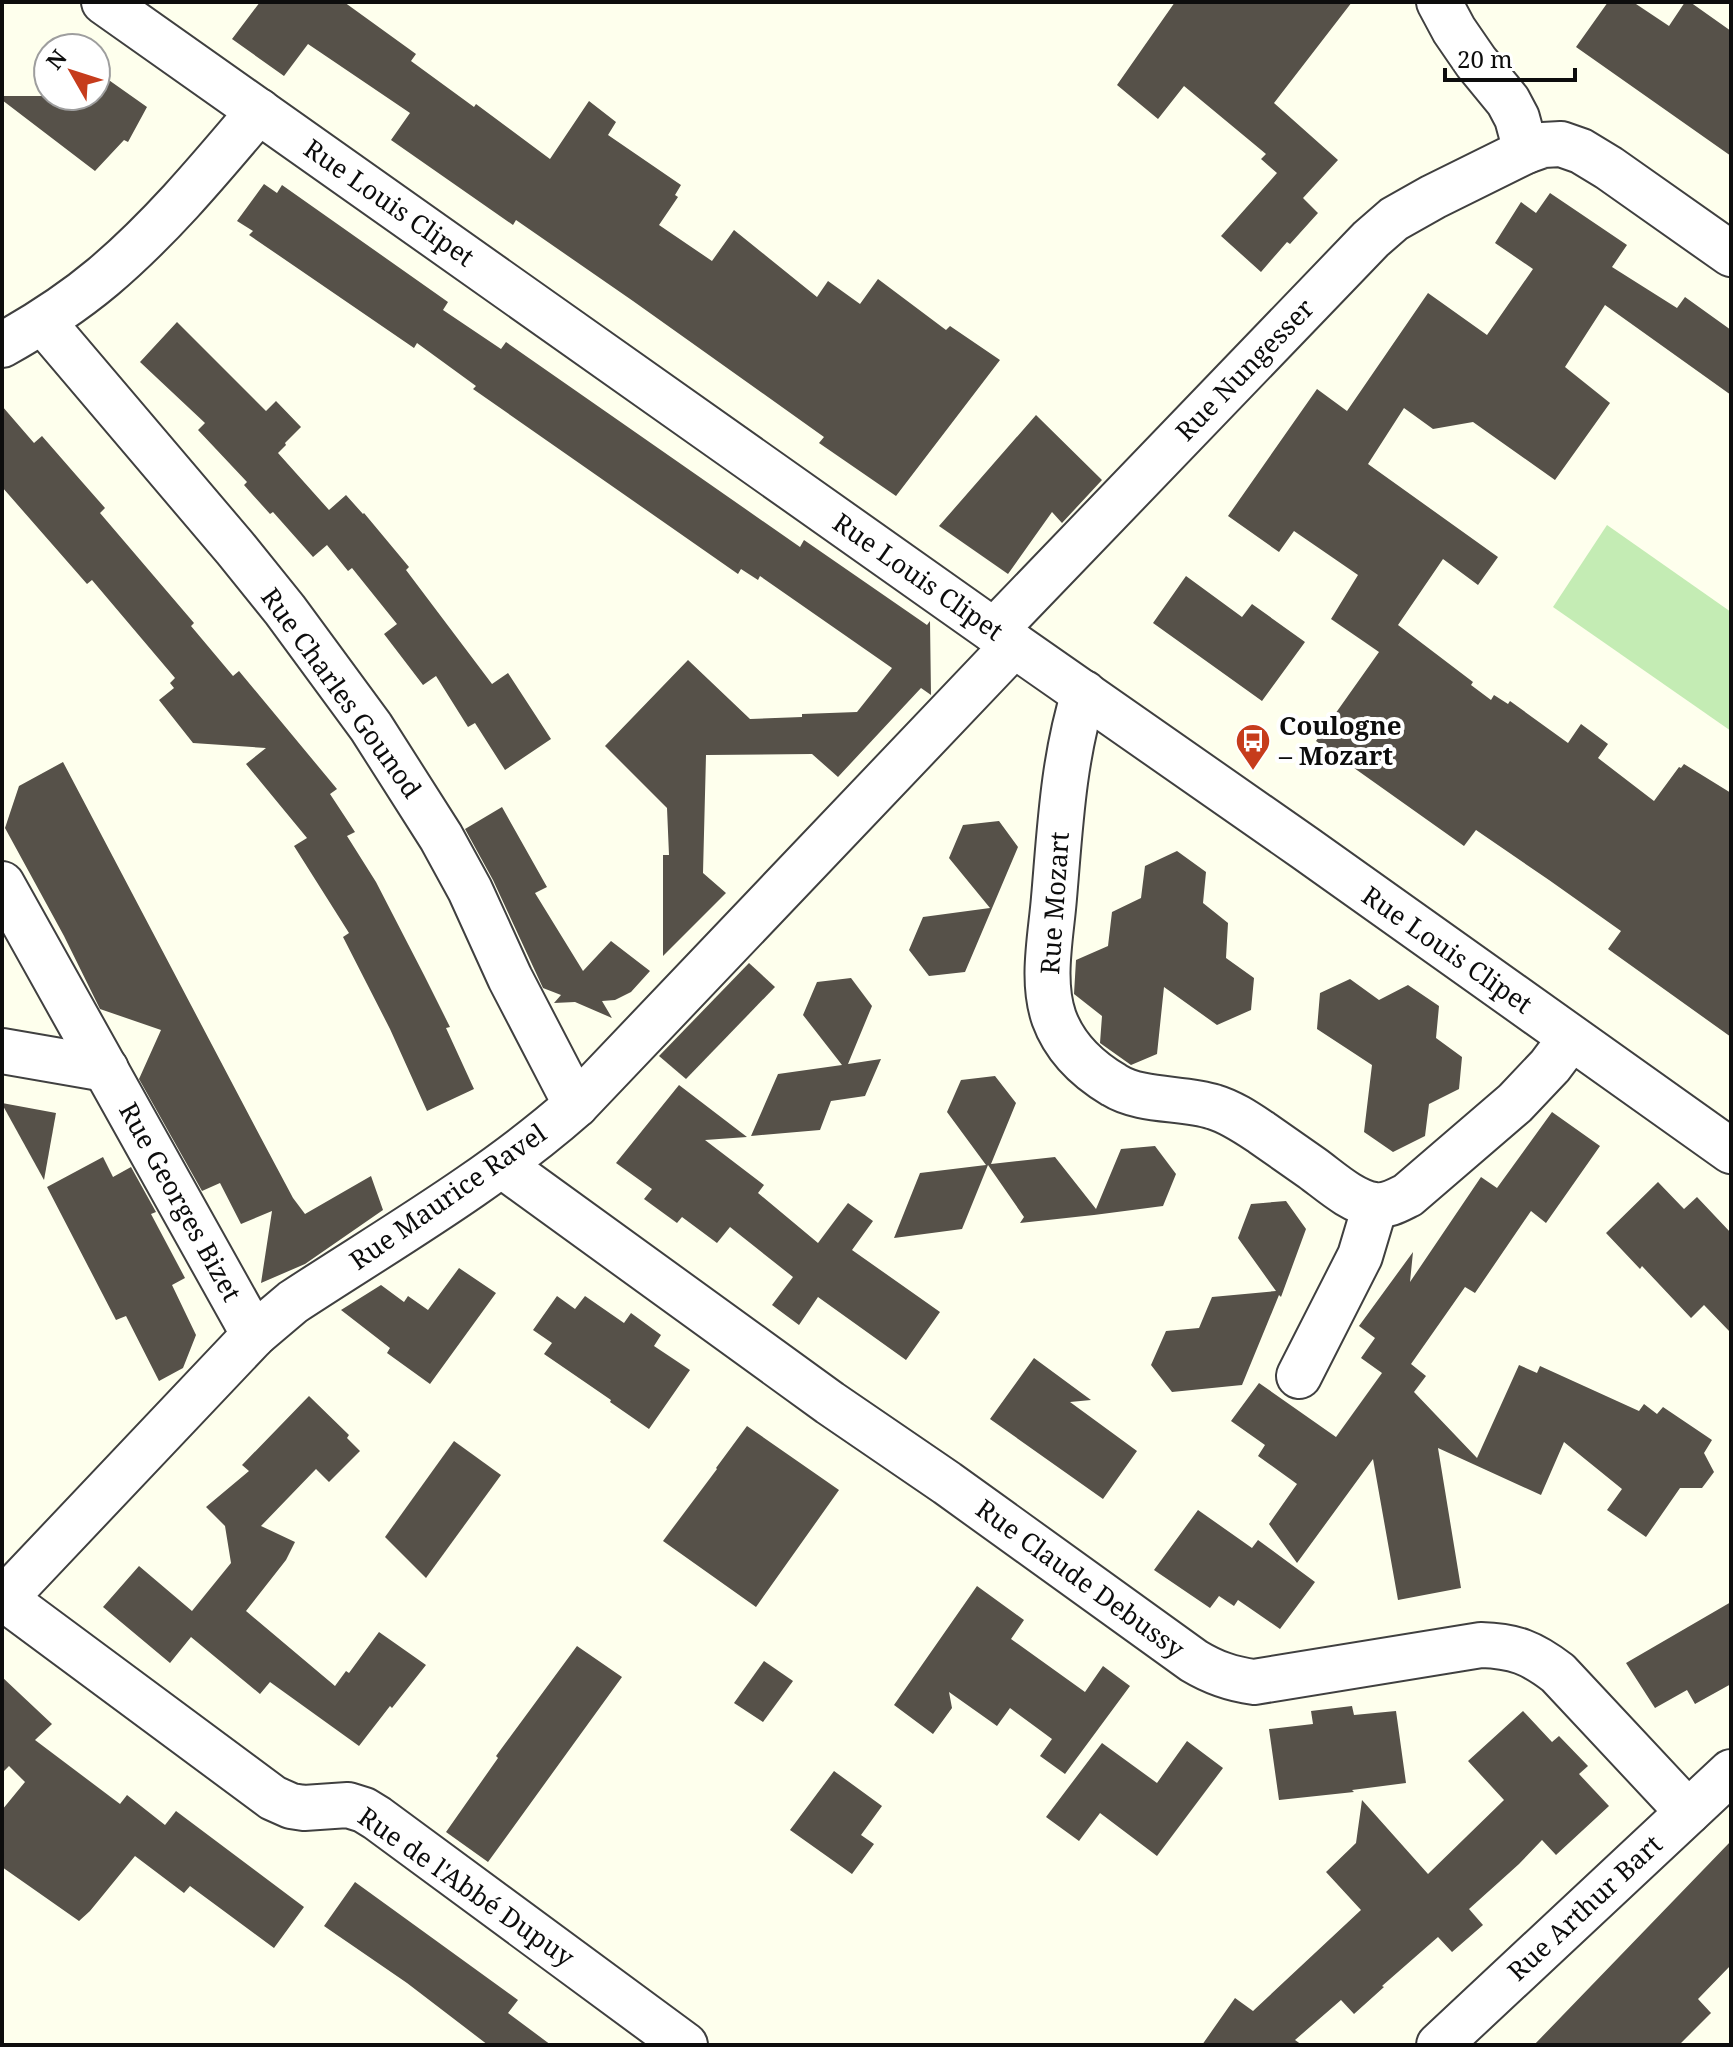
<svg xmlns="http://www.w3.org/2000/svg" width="1733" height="2047" font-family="'Noto Serif',serif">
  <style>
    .green { fill: #c4ecb4 }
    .building { fill: #565149 }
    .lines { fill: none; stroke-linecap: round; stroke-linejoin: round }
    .minor-casing { stroke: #404040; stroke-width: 48 }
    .tertiary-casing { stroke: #404040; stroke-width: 48 }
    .minor { stroke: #fff; stroke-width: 44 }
    .tertiary { stroke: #fff; stroke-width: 44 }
    .labels { text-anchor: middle; stroke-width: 8; stroke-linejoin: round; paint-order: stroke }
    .street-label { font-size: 26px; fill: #0d0d0d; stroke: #fff }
    .poi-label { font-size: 26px; font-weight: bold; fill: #0d0d0d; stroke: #fff; text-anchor: start }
  </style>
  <rect width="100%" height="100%" fill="#feffed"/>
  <!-- green -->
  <path class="green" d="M1607,525L1731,612V731L1553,607Z"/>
  <!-- building -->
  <g class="building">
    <path d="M260,2H344L416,54L411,61L474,107L476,104L550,159L589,101L616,122L608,135L681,185L675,195L678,197L659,225L712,261L734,230L817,297L828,281L860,304L878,279L946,330L950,326L1000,360L896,496L819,443L824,437L633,301L516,220L513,225L391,140L410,113L308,44L284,76L232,39Z"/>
    <path d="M1175,2H1352L1274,103L1338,160L1303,198L1318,213L1290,244L1287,242L1261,272L1221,236L1277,173L1261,159L1266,154L1184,86L1158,119L1117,85Z"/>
    <path d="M1608,2H1633L1669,26L1685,2H1690L1731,31V156L1576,47Z"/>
    <path d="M96,71L147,107L128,142L124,140L95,171L2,100V96H96Z"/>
    <path d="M264,184L277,193L282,185L448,302L443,310L501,349L506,342L800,547L804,540L927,625L930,621L931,695L921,688L838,777L812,754L706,755L703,873L726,893L663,956V855H669L667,808L605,746L688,660L750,719L802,717V714L857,712L892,668L760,576L758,580L741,569L738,574L473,389L476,386L417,343L414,348L249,235L253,231L237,221Z"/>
    <path d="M1550,193L1627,245L1612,267L1677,308L1685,297L1731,330V395L1605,305L1565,367L1610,403L1555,480L1473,422L1433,429L1404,408L1368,464L1498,557L1478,585L1443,559L1398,625L1473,682L1471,685L1491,700L1494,695L1508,704L1510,701L1568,743L1581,724L1608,744L1598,758L1654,801L1679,767L1681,768L1684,764L1731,793V1037L1608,949L1621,931L1549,880L1476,830L1464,846L1316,741L1379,652L1331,619L1358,575L1294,531L1279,552L1228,516L1317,389L1347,411L1428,293L1487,335L1533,269L1495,243L1521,202L1536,213Z"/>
    <path d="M177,322L266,411L276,401L301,427L285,443L286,445L278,453L329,510L346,495L363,514L364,513L409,567L406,570L492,684L508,673L551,739L505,770L475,723L468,727L436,676L423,685L384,634L397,624L352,568L348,571L327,545L313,557L273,512L270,514L244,485L247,482L198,430L205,423L140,362Z"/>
    <path d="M2,406L34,443L42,436L76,475L105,508L100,513L194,623L191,626L233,676L239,671L337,789L330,794L355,832L347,836L376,882L424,975L450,1027L446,1028L474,1089L427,1111L390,1029L343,937L349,933L294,846L307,838L246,764L266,748L193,743L159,700L174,688L170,683L175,678L92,580L87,584L2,487Z"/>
    <path d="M1036,415L1102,480L1062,523L1052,512L1008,574L939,526Z"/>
    <path d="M1186,576L1242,617L1252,604L1305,642L1262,701L1153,623Z"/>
    <path d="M63,762L261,1138L293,1198L305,1214L371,1176L383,1210L305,1264L261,1283L272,1211L241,1224L220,1183L202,1191L139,1079L161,1030L100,1009L64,936L5,828L19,786Z"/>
    <path d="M502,807L547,887L535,893L583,971L611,941L650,971L631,992L615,1000L602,1001L612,1018L575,1002L554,1003L561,995L543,988L493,880L465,829Z"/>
    <path d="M999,821L1018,847L965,972L929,976L909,950L923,917L990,908L949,858L963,825Z"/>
    <path d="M1177,851L1206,872L1203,903L1228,923L1226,958L1254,978L1251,1010L1217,1025L1164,987L1157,1054L1131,1065L1100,1043L1102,1016L1074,994L1076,960L1108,946L1112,912L1141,898L1145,866Z"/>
    <path d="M749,963L775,987L686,1079L659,1056Z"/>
    <path d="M851,978L872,1006L848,1064L881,1059L865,1096L831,1101L820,1130L751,1136L778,1074L842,1065L803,1015L817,982Z"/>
    <path d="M1350,979L1379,1000L1408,985L1439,1006L1436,1038L1462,1057L1459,1089L1429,1104L1425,1136L1393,1152L1364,1132L1372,1065L1317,1029L1320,993Z"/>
    <path d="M995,1076L1016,1103L991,1164L1055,1157L1096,1209L1121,1149L1155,1146L1176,1174L1163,1206L1094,1215L1020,1223L1024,1217L988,1165L962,1229L894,1238L920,1173L986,1165L947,1112L961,1080Z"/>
    <path d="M679,1085L747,1137L705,1140L764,1185L758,1193L818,1243L848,1203L873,1221L852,1250L940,1312L906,1360L818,1297L799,1325L772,1305L793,1277L730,1227L717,1243L682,1217L677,1223L644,1199L652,1189L616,1163Z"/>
    <path d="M2,1103L56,1113L44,1180L2,1104Z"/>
    <path d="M1552,1112L1600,1146L1546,1223L1531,1211L1475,1293L1465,1287L1411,1364L1426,1376L1414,1392L1477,1458L1519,1365L1537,1373L1540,1366L1639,1411L1644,1404L1657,1414L1663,1407L1712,1440L1704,1453L1714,1472L1702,1488H1680L1646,1537L1607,1510L1622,1489L1564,1442L1541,1495L1438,1448L1461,1588L1398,1600L1373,1459L1297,1563L1269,1524L1297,1484L1258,1456L1265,1445L1231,1421L1259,1383L1336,1437L1382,1373L1361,1358L1375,1338L1359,1326L1413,1252L1410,1282L1481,1177L1497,1188Z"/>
    <path d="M103,1157L113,1177L131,1167L156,1212L151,1214L185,1278L172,1285L196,1335L183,1368L159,1381L126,1316L116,1320L47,1187Z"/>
    <path d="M1658,1182L1684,1209L1697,1197L1731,1233V1333L1704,1305L1691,1318L1642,1266L1640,1269L1606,1233Z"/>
    <path d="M1286,1201L1306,1229L1281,1297L1279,1295L1242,1385L1172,1392L1151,1365L1166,1331L1199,1328L1212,1297L1276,1291L1238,1238L1251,1204Z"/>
    <path d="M459,1268L496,1293L430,1384L387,1353L390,1348L341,1310L381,1285L404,1302L408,1296L428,1310Z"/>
    <path d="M557,1296L575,1309L585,1296L624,1323L631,1313L661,1335L654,1346L690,1370L649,1429L610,1402L611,1400L544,1354L552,1343L533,1330Z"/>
    <path d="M1034,1358L1091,1400L1070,1402L1137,1451L1103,1499L990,1419Z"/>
    <path d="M309,1396L349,1435L347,1438L360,1451L329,1482L316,1469L261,1526L295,1542L286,1560L246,1611L335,1686L346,1671L349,1673L379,1632L426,1665L392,1708L390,1706L359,1746L270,1682L260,1694L191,1637L170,1663L103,1607L139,1566L192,1611L231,1563L225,1526L206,1507L249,1471L242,1465Z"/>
    <path d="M747,1426L839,1490L756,1607L663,1541L717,1469L716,1468Z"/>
    <path d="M454,1441L501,1475L426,1578L385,1537Z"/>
    <path d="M1198,1510L1252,1548L1258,1540L1315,1582L1280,1629L1238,1600L1234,1606L1219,1596L1210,1608L1154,1570Z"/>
    <path d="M977,1586L1024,1620L1011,1639L1085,1692L1103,1666L1130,1686L1065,1774L1040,1756L1052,1739L1010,1708L997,1726L949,1692L952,1708L933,1734L894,1705Z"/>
    <path d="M1731,1602V1684L1695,1704L1687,1690L1655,1708L1626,1663Z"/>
    <path d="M577,1646L622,1677L488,1862L446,1832L498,1758L496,1756Z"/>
    <path d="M764,1661L793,1681L763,1722L734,1703Z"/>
    <path d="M2,1677L52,1724L35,1740L120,1804L127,1795L165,1825L176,1811L304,1907L274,1948L190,1886L184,1893L135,1856L90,1911L79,1921L2,1867V1810L25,1782L9,1766L2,1773Z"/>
    <path d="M1352,1706L1354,1715L1396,1711L1406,1783L1352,1790L1354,1792L1279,1800L1269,1729L1313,1724L1311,1711Z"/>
    <path d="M1523,1711L1552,1742L1559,1736L1588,1766L1579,1774L1609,1806L1556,1855L1542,1840L1519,1864L1469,1909L1483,1925L1452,1952L1438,1937L1382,1986L1384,1987L1354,2014L1341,2000L1295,2040L1302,2045H1202L1235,1998L1253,2011L1361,1910L1326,1872L1356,1843L1362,1800L1428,1874L1504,1800L1468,1761Z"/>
    <path d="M1187,1741L1223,1768L1157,1856L1100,1813L1079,1841L1046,1817L1102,1743L1157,1783Z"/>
    <path d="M834,1771L882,1806L861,1835L874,1844L852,1874L790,1830Z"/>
    <path d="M1731,1841V1965L1698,1999L1711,2013L1679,2045H1534Z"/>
    <path d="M355,1882L518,2000L508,2013L551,2045H488L407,1983L324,1926Z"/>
  </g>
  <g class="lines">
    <defs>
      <g id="minor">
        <path d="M1439,2L1454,30L1476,62L1508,101L1517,118L1526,151"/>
        <path d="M43,322L235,548L285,610L371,727L441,837L470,890L510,978L576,1105"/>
        <path d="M2,345C38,325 72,303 103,277C161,228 210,169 259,111"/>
        <path d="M994,631L1371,239L1394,219L1433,197L1526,151L1543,145L1561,144L1581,151L1609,168L1731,254"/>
        <path d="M1084,693C1063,760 1060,829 1054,898C1051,936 1041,981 1054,1018C1065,1048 1087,1069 1114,1085C1141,1102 1183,1097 1214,1107C1231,1112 1247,1123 1262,1133C1279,1145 1295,1156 1312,1168C1330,1181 1351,1201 1374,1205C1386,1207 1398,1200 1408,1195L1515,1103L1550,1066L1571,1038"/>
        <path d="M2,884L254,1335"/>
        <path d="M2,1051L106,1069"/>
        <path d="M503,1166L830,1403L947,1483L1194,1661C1214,1673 1231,1679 1254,1682L1481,1645C1515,1646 1532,1653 1558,1673L1688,1812"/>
        <path d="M1299,1376L1360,1256L1375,1206"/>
        <path d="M2,1597L273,1798L291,1806L304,1808L348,1805L364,1810L377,1818L685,2045"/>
        <path d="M4,1599L254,1335L293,1302C389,1239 490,1181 576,1105L1014,645"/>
        <path d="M1439,2045L1731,1772"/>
      </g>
      <path id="tertiary" d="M104,2L994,631L1305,848L1731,1151"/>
    </defs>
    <!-- minor casing -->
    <use href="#minor" class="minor-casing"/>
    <!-- tertiary casing -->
    <use href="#tertiary" class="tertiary-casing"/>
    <!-- minor -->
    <use href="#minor" class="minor"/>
    <!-- tertiary -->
    <use href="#tertiary" class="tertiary"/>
  </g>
  <!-- icons -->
  <defs>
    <symbol id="bus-pin" viewBox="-11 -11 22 30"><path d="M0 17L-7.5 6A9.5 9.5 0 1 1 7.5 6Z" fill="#c63c1c" stroke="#fff"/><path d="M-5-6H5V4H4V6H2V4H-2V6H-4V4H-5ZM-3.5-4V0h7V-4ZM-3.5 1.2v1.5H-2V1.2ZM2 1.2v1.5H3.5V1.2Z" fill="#fff"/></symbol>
  </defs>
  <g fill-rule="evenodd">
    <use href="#bus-pin" x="1233" y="721" width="40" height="54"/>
  </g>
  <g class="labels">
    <!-- street labels -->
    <g class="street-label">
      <text transform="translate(389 203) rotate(35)" y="9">Rue Louis Clipet</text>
      <text transform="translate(1245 370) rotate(-46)" y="9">Rue Nungesser</text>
      <text transform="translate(918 577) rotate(35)" y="9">Rue Louis Clipet</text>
      <text transform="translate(341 693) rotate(54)" y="9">Rue Charles Gounod</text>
      <text transform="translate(1055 903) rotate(-86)" y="9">Rue Mozart</text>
      <text transform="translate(1447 950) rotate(35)" y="9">Rue Louis Clipet</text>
      <text transform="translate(448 1197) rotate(-35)" y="9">Rue Maurice Ravel</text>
      <text transform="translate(180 1202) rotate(61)" y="9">Rue Georges Bizet</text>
      <text transform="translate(1080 1579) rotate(36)" y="9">Rue Claude Debussy</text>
      <text transform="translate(466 1887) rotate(35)" y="9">Rue de l'Abbé Dupuy</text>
      <text transform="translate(1585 1908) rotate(-43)" y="9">Rue Arthur Bart</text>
    </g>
    <!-- poi labels -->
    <g class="poi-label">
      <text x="1279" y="735">Coulogne<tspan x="1279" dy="30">– Mozart</tspan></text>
    </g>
  </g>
  <!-- border -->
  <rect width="1733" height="2047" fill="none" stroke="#0d0d0d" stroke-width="8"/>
  <!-- north arrow -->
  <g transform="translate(72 72) rotate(309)"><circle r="38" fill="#ffffff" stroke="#9e9e9e" stroke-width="2"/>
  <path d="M0-6L14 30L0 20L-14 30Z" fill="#c63c1c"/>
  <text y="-12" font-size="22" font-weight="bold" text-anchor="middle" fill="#0d0d0d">N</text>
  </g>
  <!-- scale -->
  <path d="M1445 68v12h130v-12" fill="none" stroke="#0d0d0d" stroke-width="4"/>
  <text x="1457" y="68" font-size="24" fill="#0d0d0d" stroke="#ffffff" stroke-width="6" paint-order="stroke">20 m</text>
</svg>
